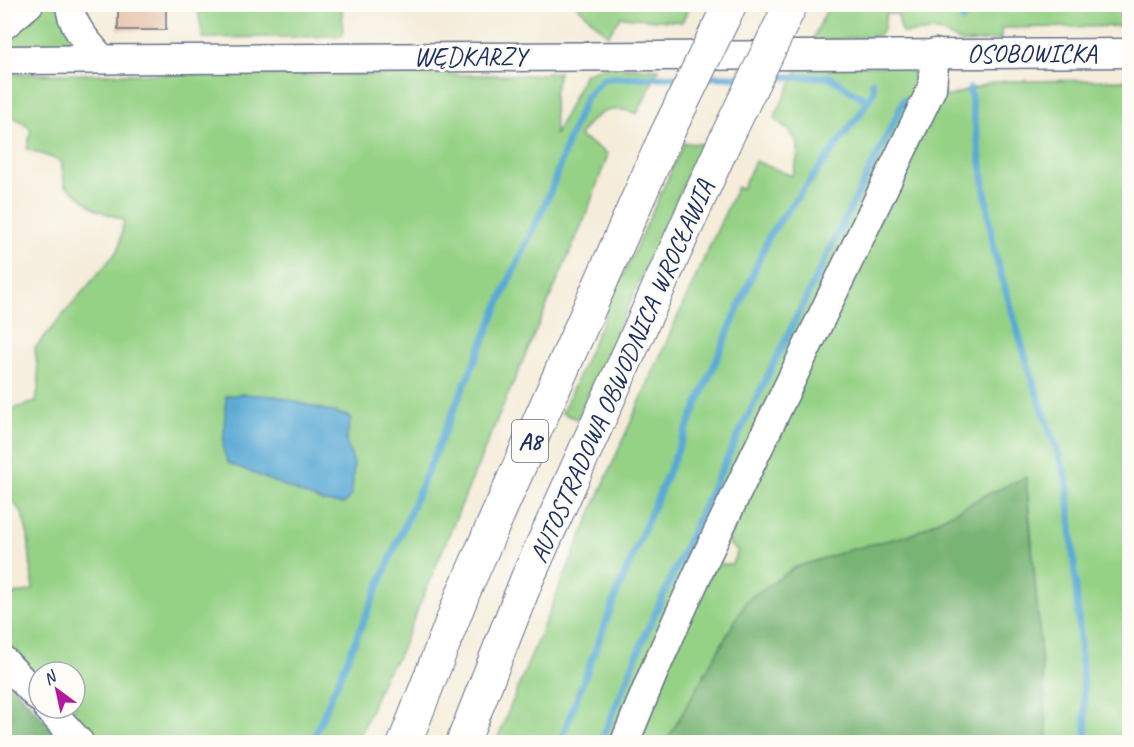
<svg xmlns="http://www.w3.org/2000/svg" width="1134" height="747" font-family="Caveat,sans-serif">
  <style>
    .green { fill: #96d286; stroke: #588072; stroke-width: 1.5 }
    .forest { fill: #78b473; stroke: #4a7268; stroke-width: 1.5 }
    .water { fill: #59a9d4; stroke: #3a6c99; stroke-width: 1.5 }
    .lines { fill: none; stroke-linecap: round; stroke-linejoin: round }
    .stream { stroke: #59a9d4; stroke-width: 7 }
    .building { fill: #e4b99b }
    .minor-casing { stroke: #677189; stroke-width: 31 }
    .highway-casing { stroke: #677189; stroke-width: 35 }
    .minor { stroke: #fff; stroke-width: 28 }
    .highway { stroke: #fff; stroke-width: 33 }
    .highway-bridge-casing { stroke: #677189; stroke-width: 35; stroke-linecap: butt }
    .highway-bridge { stroke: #fff; stroke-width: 33 }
    .labels { text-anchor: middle; stroke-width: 6; stroke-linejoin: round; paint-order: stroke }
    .shield { fill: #fdfcf7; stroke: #5f6c8c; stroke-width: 1.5 }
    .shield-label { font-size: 24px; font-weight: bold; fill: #1b2f5e }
    .street-label { font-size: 26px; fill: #1b2f5e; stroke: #fdfcf7 }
  </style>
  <rect width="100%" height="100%" fill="#fdfcf7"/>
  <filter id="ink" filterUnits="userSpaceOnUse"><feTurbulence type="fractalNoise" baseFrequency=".0167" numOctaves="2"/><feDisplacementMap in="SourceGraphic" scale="12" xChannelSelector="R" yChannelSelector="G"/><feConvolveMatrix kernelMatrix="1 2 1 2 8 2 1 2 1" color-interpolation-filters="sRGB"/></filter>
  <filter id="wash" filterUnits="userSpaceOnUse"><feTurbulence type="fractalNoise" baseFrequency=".008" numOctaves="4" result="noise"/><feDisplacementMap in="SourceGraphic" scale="24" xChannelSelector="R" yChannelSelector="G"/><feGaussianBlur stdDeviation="1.35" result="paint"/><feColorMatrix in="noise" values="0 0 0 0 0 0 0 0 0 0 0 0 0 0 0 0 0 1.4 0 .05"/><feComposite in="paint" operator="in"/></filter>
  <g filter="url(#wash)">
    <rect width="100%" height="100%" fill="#f5ecd9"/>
    <!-- green -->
    <g class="green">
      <path d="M43,5H62L72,43V46L5,47V36Z"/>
      <path d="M200,5H342L343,36L203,38L198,10Z"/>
      <path d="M576,5H690L682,22L621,17L608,35Z"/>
      <path d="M829,5H1129V26L1001,28V39L964,43L938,31L903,33L901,31L898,14H886L884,28L879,36L812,41Z"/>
      <path d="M800,65L905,66C914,71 919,77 921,87L616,742H496C571,555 652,370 737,187L742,189L755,161L792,176C803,144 800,139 774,118Z"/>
      <path d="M604,67L659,69L637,114C610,103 594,113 579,136L608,154L586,215L488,441L398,657L384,676L358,742H95L64,708H75V672H39V681L5,643V596L33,590L28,536L22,513L5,492V411L36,402L39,383L35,348L119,249L124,220L97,210L65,185L61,161L27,149L31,129L14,117L5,115V74L531,75L559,72L554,94L555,135L585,74Z"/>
      <path d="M1129,80V742H1048L1030,519L1026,477L988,494L913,534L857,548L796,567L747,600L666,742H632L715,566L721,564H732L738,551C730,547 728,543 727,534L942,90L947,97L990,83L1007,81Z"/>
      <path d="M684,143L702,144L577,419L562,413L610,304Z"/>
    </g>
    <!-- forest -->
    <g class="forest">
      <path d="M1026,477L1048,742H666L747,600L796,567L857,548L913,534L988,494Z"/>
      <path d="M4,676L64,742H5Z"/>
    </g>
    <!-- water -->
    <path class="water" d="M242,394L275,396L351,417L346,441L354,463L352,494L344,504L323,502L228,463L223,449L226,396Z"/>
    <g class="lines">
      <!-- stream -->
      <g class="stream">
        <path d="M963,19L972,4"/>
        <path d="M704,77H747"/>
        <path d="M767,77H830L856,94L868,101"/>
        <path d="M970,89L994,251L1033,382L1067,479L1078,612L1087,742"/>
        <path d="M312,742L508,283L550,193L568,141L586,97L604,78L684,77"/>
        <path d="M560,742L619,588L770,234L860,114L874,90L872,82"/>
        <path d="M601,742L646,633L712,489L831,247L890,130L904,100"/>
      </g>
    </g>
    <g id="blocks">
      <!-- building -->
      <rect class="building" x="118" y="4" width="48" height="26"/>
    </g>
  </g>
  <g filter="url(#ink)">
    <use href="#blocks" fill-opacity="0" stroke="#677189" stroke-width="1.5"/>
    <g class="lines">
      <defs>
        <g id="minor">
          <path d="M70,4C70,25 89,44 101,58"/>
          <path d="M4,25L29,4"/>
          <path d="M4,60L1130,53"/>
          <path d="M4,661L39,698"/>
          <path d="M48,708L79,742"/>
          <path d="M625,742L655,669L700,569L932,88L935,53"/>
        </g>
        <g id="highway">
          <path d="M405,742L464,591L663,142"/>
          <path d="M463,742L527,579L723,145"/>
        </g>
      </defs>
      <!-- minor casing -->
      <use href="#minor" class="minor-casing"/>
      <!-- highway casing -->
      <use href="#highway" class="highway-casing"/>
      <!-- minor -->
      <use href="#minor" class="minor"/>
      <!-- highway -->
      <use href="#highway" class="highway"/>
      <defs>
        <g id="highway-bridge">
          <path d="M663,142L730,4"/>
          <path d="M723,145L791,4"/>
        </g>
      </defs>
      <!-- highway-bridge casing -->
      <use href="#highway-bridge" class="highway-bridge-casing"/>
      <!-- highway-bridge -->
      <use href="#highway-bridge" class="highway-bridge"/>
    </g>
  </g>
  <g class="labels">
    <!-- shield labels -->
    <rect class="shield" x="512" y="420" width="36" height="42" rx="4.5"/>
    <g class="shield-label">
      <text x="530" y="449">A8</text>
    </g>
    <!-- street labels -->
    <g class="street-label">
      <text x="1032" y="62">OSOBOWICKA</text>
      <text x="470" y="65">WĘDKARZY</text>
      <text transform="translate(621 371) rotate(-66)" y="9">AUTOSTRADOWA OBWODNICA WROCŁAWIA</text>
    </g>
  </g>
  <!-- margin -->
  <rect width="1134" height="747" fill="none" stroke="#fdfcf7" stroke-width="24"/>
  <!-- north arrow -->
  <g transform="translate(57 690) rotate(327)"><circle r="28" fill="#fdfcf7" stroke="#a3aaba" stroke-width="1.5"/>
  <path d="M0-4.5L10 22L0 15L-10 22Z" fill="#b5179e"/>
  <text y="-9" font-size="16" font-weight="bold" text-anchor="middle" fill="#1b2f5e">N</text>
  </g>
</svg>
